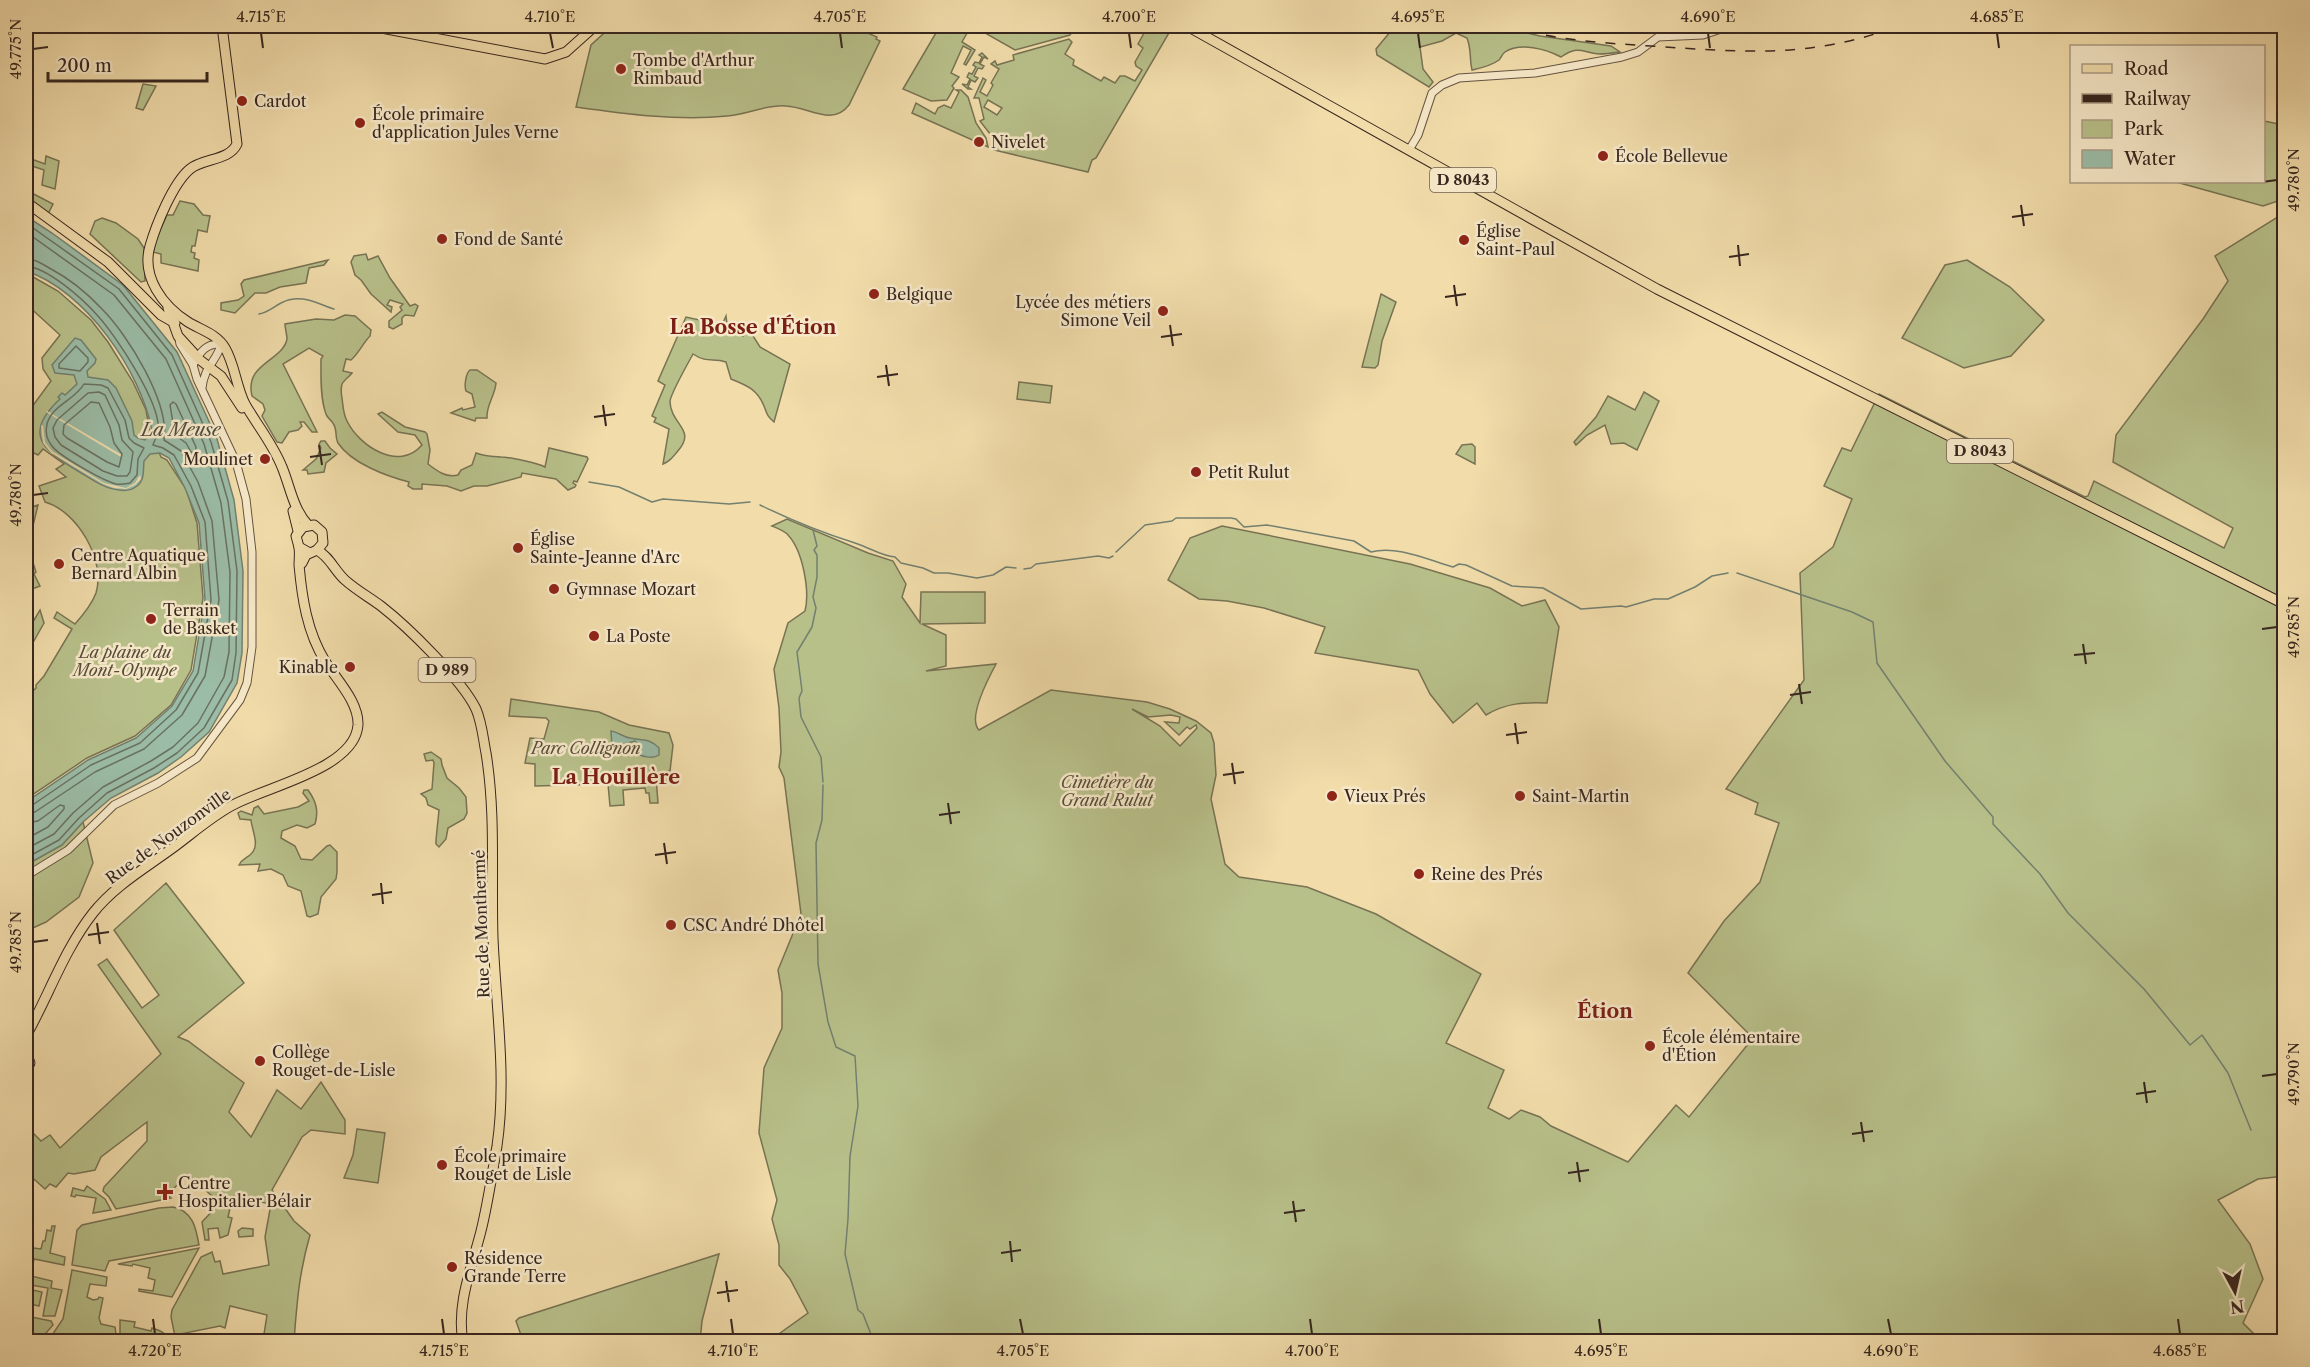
<svg xmlns="http://www.w3.org/2000/svg" width="2310" height="1367" font-family="'Libre Caslon Text',serif">
  <style>
    .green { fill: #b8c08a; stroke: #787354; stroke-width: 1.5; fill-rule: evenodd }
    .water { fill: #9bbca6; stroke: #738070; stroke-width: 1.5 }
    .pier { fill: #f1dcaa }
    .lines { fill: none; stroke-linecap: round; stroke-linejoin: round }
    .shore { stroke: #697162; stroke-width: 1.5 }
    .stream { stroke: #738070; stroke-width: 1.5 }
    .minor-casing { stroke: #665442; stroke-width: 9 }
    .major-casing { stroke: #37261f; stroke-width: 11 }
    .minor { stroke: #f6e8c8; stroke-width: 7 }
    .major { stroke: #f1dcaa; stroke-width: 9 }
    .rail { stroke: #37261f; stroke-width: 1.5; stroke-dasharray: 10 10; stroke-linecap: butt }
    .ticks { fill: none; stroke: #37261f; stroke-width: 2 }
    .poi-dot { fill: #8f2418; stroke: #f6e8c8; stroke-width: 2 }
    .labels { text-anchor: middle; stroke-width: 5; stroke-linejoin: round; paint-order: stroke }
    .shield { fill: #f6e8c8; stroke: #706052; stroke-width: 1.5 }
    .shield-label { font-size: 15px; font-weight: bold; fill: #37261f }
    .poi-label { font-size: 16px; fill: #37261f; stroke: #f6e8c8; text-anchor: start }
    .park-label { font-size: 16px; font-style: italic; fill: #574c3a; stroke: #f6e8c8 }
    .street-label { font-size: 16px; fill: #37261f; stroke: #f6e8c8 }
    .water-label { font-size: 18px; font-style: italic; fill: #504c41; stroke: #f6e8c8 }
    .quarter-label { font-size: 20px; font-weight: bold; fill: #7a1f14; stroke: #f6e8c8 }
    .neatline { fill: none; stroke: #37261f; stroke-width: 2 }
    .ticks-label { font-size: 15px; text-anchor: middle; fill: #37261f }
  </style>
  <rect width="100%" height="100%" fill="#f1dcaa"/>
  <filter id="stains"><feTurbulence type="fractalNoise" baseFrequency=".00333" numOctaves="4"/><feColorMatrix values="0 0 0 0 .2 0 0 0 0 .09 0 0 0 0 .02 0 0 0 .5 -.17"/></filter>
  <radialGradient id="worn" r=".72"><stop offset=".6" stop-color="#630" stop-opacity="0"/><stop offset="1" stop-color="#630" stop-opacity=".3"/></radialGradient>
  <!-- green -->
  <g class="green">
    <path d="M612,26H852L877,37L876,39L880,41L849,105C832,127 809,107 786,106C767,104 746,115 727,116C678,121 625,114 576,107L591,45Z"/>
    <path d="M940,26H971L962,42L975,50L966,65L964,64L971,50L963,46L951,73L959,77L952,86L954,88L947,100L931,101L903,89Z"/>
    <path d="M980,26H1064L1072,32L1070,35L1015,50L985,33Z"/>
    <path d="M1148,26H1173L1096,158L1092,160L1088,172L994,150V139L980,121L984,119L979,98H974L983,78L986,80L980,92L987,96L993,85L991,83L999,69L991,64L995,61L997,65L1014,60L1013,55L1069,39L1072,42L1065,54L1074,60L1073,65L1101,81L1104,77L1115,83L1120,76H1125L1135,81L1142,70L1136,66L1135,62L1143,48L1138,44ZM988,100L1002,108L997,115L984,107Z"/>
    <path d="M1395,26H1497L1540,36L1611,46L1620,52C1613,53 1606,54 1599,54C1581,52 1579,45 1561,57C1546,49 1520,42 1505,52C1502,54 1501,58 1499,60C1491,66 1481,68 1472,70C1469,58 1472,51 1467,38L1456,33L1442,41L1420,47L1423,69L1433,82L1429,87L1377,55L1376,49Z"/>
    <path d="M982,53L988,59L984,57L980,64L984,66L982,69L978,68L974,76L978,78L975,82L971,80L968,87L971,89H968L962,84L967,85L970,79L967,77L969,73L972,74L976,67L973,65L975,62L979,63L982,57L979,55Z"/>
    <path d="M143,84L156,86L143,110L136,108Z"/>
    <path d="M956,90H961L968,97L976,123L986,138L988,147L912,113L916,103L935,114L938,108L944,105L951,108L959,92Z"/>
    <path d="M2264,121L2284,125V199L2263,206L2176,182H2264Z"/>
    <path d="M46,156L59,161L55,189L42,185L44,170L26,164V157L45,164Z"/>
    <path d="M28,191L53,204L48,214L29,199Z"/>
    <path d="M180,201L194,204L203,215L210,216L207,232L198,230L195,246H192L191,252L195,253L194,258L199,260L198,271L161,263V254L153,252L156,239L167,215H173Z"/>
    <path d="M2284,213V1176L2258,1179L2218,1200L2250,1244L2263,1279L2243,1323L2254,1334L2252,1341H769L808,1313L790,1279L779,1265V1245L772,1219L777,1200L759,1133L764,1068L782,1028V993L778,970L801,914L784,778L779,767L781,752L779,708L774,669L788,623L805,611C810,591 803,551 788,535C785,531 777,528 772,526L787,519L868,553L893,561L906,584L902,597L920,623L921,592H985V623L922,624L946,635V666L926,671L996,664C989,677 967,718 979,730L1051,690L1147,702L1170,709L1196,721L1211,733L1214,743L1216,775L1211,799L1225,864L1239,877L1307,887L1376,914L1481,974L1446,1043L1504,1070L1488,1108L1509,1119L1521,1110L1540,1117L1551,1126L1628,1162L1676,1105L1689,1117L1753,1038L1688,973L1724,921L1760,882L1779,823L1755,814L1758,803L1726,789L1804,680L1800,573L1833,547L1852,499L1824,486L1842,448L1851,451L1879,394L2085,497L2088,496L2094,481L2224,548L2233,528L2113,462L2116,435L2203,319L2228,281L2215,256ZM1132,709L1148,717L1171,715L1180,717L1179,723L1165,722L1179,735L1187,727L1190,729L1196,725L1197,728L1180,746L1160,726Z"/>
    <path d="M102,218L116,223L138,239L144,248L145,281L141,282L90,234L95,221Z"/>
    <path d="M366,254L368,260L378,256L390,278L410,306L415,304L418,306L414,316L405,315L402,318V324L393,329L389,327V321L402,310L400,307L403,304L390,300L387,305L392,307L391,312L371,294L361,280L355,275L351,262L354,256Z"/>
    <path d="M328,260L324,265L309,268L306,283L280,287L266,293H255L235,313L221,310V303L238,300L244,296L241,284L244,280Z"/>
    <path d="M1967,260L2010,287L2044,320L2011,356L1964,368L1902,338L1945,265Z"/>
    <path d="M26,273L58,291L91,320L108,342L133,382L146,410L150,432L161,457L167,460L186,489L197,523L203,598L191,670L171,705L135,736L87,758L26,799V701L33,696L31,693L36,688V685L44,676L72,629L54,618L57,612L75,624C83,615 92,604 96,593C106,560 77,511 45,502L39,486L66,477L56,469L64,464L43,449L38,455L26,449V415L51,381L43,369L42,358L60,335L26,304V297L33,287L26,293Z"/>
    <path d="M1381,294L1396,302L1382,341L1378,365L1375,368L1362,367Z"/>
    <path d="M345,315L355,316L371,330L370,336C363,343 359,353 351,360L346,359L343,371L352,373C349,377 344,380 342,384C341,387 341,394 342,398C343,405 343,414 347,421C359,446 399,472 422,445L415,435L398,432L378,414L382,412L405,427L425,432L427,434L430,450L428,464C437,471 446,478 458,475L461,470L472,465L476,453C486,457 491,456 501,457C509,457 538,463 545,467L549,448L587,457L588,459L577,482L574,481L573,483L576,485L575,487L568,490L556,479L522,473L521,477L487,486H474L461,491L447,486L422,484V489H413L408,486L409,482C386,476 351,463 338,443C335,437 337,430 334,425C332,420 327,418 326,414C320,399 321,374 321,359L323,356L309,348L283,364L317,432H312L304,422H300L302,426L298,430L289,432L282,443L277,442L262,416L265,410L263,404L252,396C244,363 283,361 287,339C287,335 285,328 285,324L316,319L334,320Z"/>
    <path d="M726,316L728,331L743,336L748,328L760,347L790,364L774,422C767,416 767,414 764,406C757,389 746,385 731,379L726,362C713,357 708,364 693,354C688,363 671,394 670,401C670,425 698,429 677,452C672,458 670,461 663,464L669,429L654,422L656,418L652,416L665,385L658,381L686,317L722,325Z"/>
    <path d="M470,370H477L496,383C495,396 486,405 487,418H476L475,421L451,413L462,408L463,410L475,407L472,394L466,391C464,385 466,373 470,370Z"/>
    <path d="M1019,382L1052,386L1050,403L1017,399Z"/>
    <path d="M1644,392L1659,401L1637,450L1624,443L1611,444L1605,425L1587,435L1576,445L1574,442L1596,417L1608,396L1635,410Z"/>
    <path d="M321,441H325L330,448L337,454L326,463L324,472L308,474L307,470H303L316,459L321,448L319,444Z"/>
    <path d="M1472,444L1475,447V464L1456,454L1462,445Z"/>
    <path d="M38,505L30,538H26V509Z"/>
    <path d="M1222,526L1410,564L1490,588L1522,606L1545,600L1559,627L1547,703C1524,702 1506,703 1486,715L1477,703L1453,723L1430,694L1418,670L1315,653L1325,627L1264,608L1227,601L1199,599L1168,580L1190,538Z"/>
    <path d="M26,553H30L36,572L34,574L40,586L35,588L31,587Z"/>
    <path d="M40,610L44,623L30,648L31,625Z"/>
    <path d="M511,699L599,712L629,725L669,733L673,745L670,771H667L666,782L656,777L658,803H650L649,793H646L645,788L623,790L624,805L610,806L608,784L535,786V764L525,763L530,738L544,739L549,721L546,718L509,716Z"/>
    <path d="M431,752L441,759L442,765L447,778L459,788L466,797L467,813L464,819L448,828L446,839L439,847L436,844V840L439,810L428,805L426,798L421,794L432,789L434,763L433,760L426,761L424,754Z"/>
    <path d="M304,790H308C316,801 319,811 315,824L307,828L297,825L282,831L281,838L295,846L301,859L312,860L327,846L330,845L337,852V872L336,879L321,897L318,914L310,917L307,916L301,891L288,886L283,875L271,869L258,871L260,864L239,865C242,859 245,859 250,855C261,846 252,831 251,820L240,819L238,813L241,811L252,815L254,808L258,806L264,814L298,807L309,801L303,793Z"/>
    <path d="M83,822L93,863L79,897L46,922L26,931V865L62,845Z"/>
    <path d="M166,883L244,983L178,1037L188,1041L244,1083L229,1112L251,1137L277,1090L301,1109L321,1082L345,1120V1134L311,1130L302,1137L272,1190L294,1221L310,1235C299,1273 297,1302 294,1341H261V1334H264L267,1315L230,1306L225,1328L220,1326L180,1334L181,1341H176L171,1317L172,1310L201,1257L212,1252L215,1262L220,1261L223,1274L269,1265L265,1237L271,1204L233,1196L228,1217L232,1218L228,1235L220,1238L218,1228L208,1229L209,1240H205L202,1222L220,1203L187,1174L168,1195L171,1198L116,1209L109,1197L103,1191L104,1187L147,1141V1122L101,1157L95,1170L74,1174L68,1173L56,1187L50,1184L45,1189L26,1172V1133L31,1131L41,1141L50,1135L60,1148L161,1054L98,965L107,959L142,1008L159,995L114,930Z"/>
    <path d="M357,1129L385,1133L378,1183L344,1178L353,1155Z"/>
    <path d="M87,1186L105,1199L111,1210L93,1213L96,1198L76,1195L75,1197L71,1196L73,1188L84,1191Z"/>
    <path d="M173,1207C193,1211 196,1228 199,1245L109,1261L105,1271L72,1265L77,1230L82,1225L159,1208Z"/>
    <path d="M52,1226H55L50,1253L65,1257L64,1265L34,1259L32,1269L26,1267L27,1227H29L26,1247L41,1249L43,1241H45L47,1230L51,1231Z"/>
    <path d="M242,1228L253,1229V1236L239,1237L238,1231Z"/>
    <path d="M199,1248L172,1297L139,1291V1289L153,1291L155,1280L148,1278L150,1268L133,1264L132,1266L118,1264Z"/>
    <path d="M719,1254L702,1321L700,1341H523L516,1321L519,1318Z"/>
    <path d="M72,1270L107,1277L106,1286L90,1284L87,1297L93,1300L98,1299L99,1297L103,1298L99,1318L101,1324L115,1327L117,1341H48L63,1319Z"/>
    <path d="M29,1271H31V1276L52,1281L51,1288L62,1290L55,1316H43L48,1288L26,1284V1274Z"/>
    <path d="M28,1289L42,1292L39,1306L26,1303Z"/>
    <path d="M26,1316L51,1321L53,1325L39,1341H26Z"/>
    <path d="M120,1320L135,1322L134,1327L151,1331L152,1328C159,1330 168,1334 169,1341H120Z"/>
  </g>
  <!-- water -->
  <g class="water">
    <path d="M26,216L52,233L123,285L177,352L217,439L234,500L243,571L242,653L237,683L209,732L181,757L158,773L111,798L83,822L62,845L26,865V802L88,760L136,738L172,706L193,671L205,599L199,523L185,488L169,458L160,453L150,454L144,461C143,470 145,480 137,486C132,490 125,491 119,490C104,489 90,478 78,471C43,450 22,434 60,399L58,397L62,393L65,395L77,384L74,375L55,373L52,365L75,338L81,340L96,359L95,363L87,371L88,377L108,380L116,388L132,421L134,435L138,438L145,440L152,431C141,371 85,290 26,271Z"/>
    <path d="M611,731C618,732 623,737 630,738C642,741 650,738 659,748V755C654,759 643,757 638,754V744L635,741L612,747Z"/>
  </g>
  <!-- pier -->
  <g class="pier">
    <path d="M47,411L122,455L121,457L46,412Z"/>
    <path d="M41,425L43,426L45,442L52,451L104,483L126,488L135,483L140,475L141,479L135,485L126,489L114,488L103,484L51,453L43,443Z"/>
  </g>
  <g class="lines">
    <!-- shore -->
    <g class="shore">
      <path d="M26,223L119,289L172,355L211,442L228,501L237,571L236,653L232,680L204,728L177,753L154,768L107,793L79,818L59,840L26,858"/>
      <path d="M26,232L114,295L166,359L204,444L221,503L230,572L229,652L224,677L198,723L173,747L151,761L103,787L73,813L54,834L26,849"/>
      <path d="M26,258C35,259 43,264 51,269C70,279 87,293 102,309C128,335 170,403 164,440L181,451L198,482L212,521L219,600L205,676L182,715L144,749L95,772L35,812L26,814"/>
      <path d="M26,266C48,268 82,298 97,315C115,334 163,406 158,432C157,437 154,441 153,445L163,448L174,455L191,486L205,522L211,600L198,673L176,710L140,743L91,765L31,806L26,807"/>
      <path d="M76,346L88,358V362L80,371L59,368V364Z"/>
      <path d="M84,384L101,385L108,388L125,420L129,438L134,443L144,448L138,459L137,475L130,483C125,484 121,485 116,484C104,481 59,456 52,446C47,440 45,432 47,424C52,405 75,400 84,384Z"/>
      <path d="M99,392L105,395L119,425L122,440L133,452L130,472L127,476H117L103,471L61,445L55,437L53,428L57,420L88,393Z"/>
      <path d="M91,402L99,403L110,427L114,443L122,454L119,467L107,462L67,438L63,434L64,425Z"/>
      <path d="M173,402L176,404L196,447L195,453L191,452L186,443L175,435L170,405Z"/>
      <path d="M26,823L38,821L60,805L64,806V809L48,827L26,839"/>
    </g>
    <!-- stream -->
    <g class="stream">
      <path d="M259,314C269,312 273,307 281,303C300,293 316,303 334,309"/>
      <path d="M589,482L619,487L652,502L663,499L729,504L750,502"/>
      <path d="M760,505C791,520 823,533 855,543C868,547 882,556 895,557L901,563L923,568L934,573H948L977,578L993,575L1006,567L1016,568"/>
      <path d="M813,530L817,546L814,550L817,555V577L813,597L816,608L812,627L797,652L802,691L799,698L801,717L821,757L823,782"/>
      <path d="M1116,552L1145,525L1172,521L1176,518H1231L1236,519L1244,527L1267,525L1354,541L1371,552C1397,545 1428,560 1453,567L1459,564L1466,565L1512,586L1543,588L1581,609L1621,606L1626,607L1654,599H1668L1695,587L1712,576L1728,573"/>
      <path d="M1024,569L1031,568L1036,564L1098,556L1109,558L1113,556"/>
      <path d="M1737,573L1852,612L1873,622L1877,663L1945,761L1993,817V824L2040,874L2068,913L2144,989L2190,1045L2202,1035L2228,1073L2251,1130"/>
      <path d="M823,785L822,820L816,843L818,964L828,1022L836,1047L855,1056L858,1106L850,1156L848,1219L845,1254L858,1310L863,1314L874,1342"/>
    </g>
    <defs>
      <g id="minor">
        <path d="M1409,150L1418,135L1432,93L1442,85L1459,78L1535,73L1622,57L1638,52L1658,37L1703,35L1730,26"/>
        <path d="M179,339L180,344L193,365"/>
        <path d="M26,876L68,850L114,805L158,783L197,758L240,700L247,683L252,647V552L246,499L236,462L197,379L193,365C200,352 206,343 221,344C218,360 204,366 202,388"/>
      </g>
      <g id="major">
        <path d="M222,26L237,144C229,161 203,158 190,169C173,183 156,225 150,246C141,277 163,306 188,322C201,330 217,334 225,348C235,365 236,386 245,404C257,425 273,444 282,467C290,486 293,509 308,525"/>
        <path d="M371,26L545,59L566,52L595,26"/>
        <path d="M1187,26L1657,289L2284,604"/>
        <path d="M26,202L108,262L161,315L175,323"/>
        <path d="M168,308L178,336L200,360L221,376L242,408"/>
        <path d="M293,511L298,531"/>
        <path d="M317,550C330,557 334,570 345,580C356,590 369,597 381,606C408,627 462,680 476,709C482,723 483,738 486,753C496,815 491,876 493,938C496,1008 507,1077 497,1146C492,1174 488,1203 481,1231C472,1267 456,1304 463,1342"/>
        <path d="M302,563L306,555L317,550L323,543L322,532L314,525L303,527L296,536L299,547L308,552"/>
        <path d="M26,1036C49,995 64,950 93,913C114,886 147,867 174,847C193,833 212,816 233,805C265,787 355,769 358,725C359,702 336,679 325,661C307,632 302,598 299,565C299,559 300,554 299,547"/>
        <path d="M26,1053L30,1063L26,1071"/>
      </g>
    </defs>
    <!-- minor casing -->
    <use href="#minor" class="minor-casing"/>
    <!-- major casing -->
    <use href="#major" class="major-casing"/>
    <!-- minor -->
    <use href="#minor" class="minor"/>
    <!-- major -->
    <use href="#major" class="major"/>
    <!-- rail -->
    <path class="rail" d="M1507,26C1554,40 1602,43 1651,46C1741,52 1811,59 1898,26"/>
  </g>
  <!-- ticks -->
  <path class="ticks" d="M261,33L263,48M550,33L553,48M840,33L842,48M1129,33L1131,48M1418,33L1420,48M1708,33L1710,48M1997,33L1999,48M33,49L48,47M2262,182L2277,180M2021,205L2024,226M2012,217L2033,214M1738,245L1740,266M1729,257L1749,254M1454,285L1457,306M1445,297L1466,294M1170,325L1173,346M1161,337L1182,334M886,365L889,386M877,377L898,374M603,405L606,426M594,417L615,414M319,445L322,465M310,457L331,454M33,495L48,493M2262,629L2277,627M2083,644L2086,664M2074,655L2095,653M1799,684L1802,704M1790,695L1811,692M1515,723L1518,744M1506,735L1527,732M1232,763L1235,784M1223,775L1244,772M948,803L951,824M939,815L960,812M664,843L667,864M655,855L676,852M381,883L383,904M372,895L392,892M97,923L100,944M88,935L109,932M33,942L48,940M2262,1076L2277,1074M2144,1082L2147,1103M2136,1094L2156,1091M1861,1122L1864,1142M1852,1134L1873,1131M1577,1162L1580,1182M1568,1173L1589,1170M1293,1201L1296,1222M1284,1213L1305,1210M1010,1241L1012,1262M1001,1253L1021,1250M726,1281L729,1302M717,1293L738,1290M153,1319L155,1334M442,1319L444,1334M731,1319L733,1334M1020,1319L1023,1334M1310,1319L1312,1334M1599,1319L1601,1334M1888,1319L1891,1334M2178,1319L2180,1334"/>
  <!-- markers -->
  <g class="poi-dot">
    <circle cx="621" cy="69" r="6"/>
    <circle cx="242" cy="101" r="6"/>
    <circle cx="360" cy="123" r="6"/>
    <circle cx="979" cy="142" r="6"/>
    <circle cx="1603" cy="156" r="6"/>
    <circle cx="442" cy="239" r="6"/>
    <circle cx="1464" cy="240" r="6"/>
    <circle cx="874" cy="294" r="6"/>
    <circle cx="1163" cy="311" r="6"/>
    <circle cx="265" cy="459" r="6"/>
    <circle cx="1196" cy="472" r="6"/>
    <circle cx="518" cy="548" r="6"/>
    <circle cx="59" cy="564" r="6"/>
    <circle cx="554" cy="589" r="6"/>
    <circle cx="151" cy="619" r="6"/>
    <circle cx="594" cy="636" r="6"/>
    <circle cx="350" cy="667" r="6"/>
    <circle cx="1332" cy="796" r="6"/>
    <circle cx="1520" cy="796" r="6"/>
    <circle cx="1419" cy="874" r="6"/>
    <circle cx="671" cy="925" r="6"/>
    <circle cx="1650" cy="1046" r="6"/>
    <circle cx="260" cy="1061" r="6"/>
    <circle cx="442" cy="1165" r="6"/>
    <path d="M162 1183h6v6h6v6h-6v6h-6v-6h-6v-6h6z"/>
    <circle cx="452" cy="1267" r="6"/>
  </g>
  <g class="labels">
    <!-- shield labels -->
    <g class="shield">
      <rect x="1430" y="168" width="66" height="24" rx="4.5"/>
      <rect x="1947" y="439" width="66" height="24" rx="4.5"/>
      <rect x="418.5" y="658" width="57" height="24" rx="4.5"/>
    </g>
    <g class="shield-label">
      <text x="1463" y="185">D 8043</text>
      <text x="1980" y="456">D 8043</text>
      <text x="447" y="675">D 989</text>
    </g>
    <!-- poi labels -->
    <g class="poi-label">
      <text x="633" y="66">Tombe d'Arthur<tspan x="633" dy="18">Rimbaud</tspan></text>
      <text x="254" y="107">Cardot</text>
      <text x="372" y="120">École primaire<tspan x="372" dy="18">d'application Jules Verne</tspan></text>
      <text x="991" y="148">Nivelet</text>
      <text x="1615" y="162">École Bellevue</text>
      <text x="1476" y="237">Église<tspan x="1476" dy="18">Saint-Paul</tspan></text>
      <text x="454" y="245">Fond de Santé</text>
      <text x="886" y="300">Belgique</text>
      <text x="1151" y="308" text-anchor="end">Lycée des métiers<tspan x="1151" dy="18">Simone Veil</tspan></text>
      <text x="253" y="465" text-anchor="end">Moulinet</text>
      <text x="1208" y="478">Petit Rulut</text>
      <text x="530" y="545">Église<tspan x="530" dy="18">Sainte-Jeanne d'Arc</tspan></text>
      <text x="71" y="561">Centre Aquatique<tspan x="71" dy="18">Bernard Albin</tspan></text>
      <text x="566" y="595">Gymnase Mozart</text>
      <text x="163" y="616">Terrain<tspan x="163" dy="18">de Basket</tspan></text>
      <text x="606" y="642">La Poste</text>
      <text x="338" y="673" text-anchor="end">Kinable</text>
      <text x="1344" y="802">Vieux Prés</text>
      <text x="1532" y="802">Saint-Martin</text>
      <text x="1431" y="880">Reine des Prés</text>
      <text x="683" y="931">CSC André Dhôtel</text>
      <text x="1662" y="1043">École élémentaire<tspan x="1662" dy="18">d'Étion</tspan></text>
      <text x="272" y="1058">Collège<tspan x="272" dy="18">Rouget-de-Lisle</tspan></text>
      <text x="454" y="1162">École primaire<tspan x="454" dy="18">Rouget de Lisle</tspan></text>
      <text x="178" y="1189">Centre<tspan x="178" dy="18">Hospitalier Bélair</tspan></text>
      <text x="464" y="1264">Résidence<tspan x="464" dy="18">Grande Terre</tspan></text>
    </g>
    <!-- park labels -->
    <g class="park-label">
      <text x="125" y="658">La plaine du<tspan x="125" dy="18">Mont-Olympe</tspan></text>
      <text x="586" y="754">Parc Collignon</text>
      <text x="1107" y="788">Cimetière du<tspan x="1107" dy="18">Grand Rulut</tspan></text>
    </g>
    <!-- street labels -->
    <g class="street-label">
      <text transform="translate(168 836) rotate(-36)" y="6">Rue de Nouzonville</text>
      <text transform="translate(481 924) rotate(-92)" y="6">Rue de Monthermé</text>
    </g>
    <!-- water labels -->
    <g class="water-label">
      <text x="181" y="436">La Meuse</text>
    </g>
    <!-- quarter labels -->
    <g class="quarter-label">
      <text x="753" y="334">La Bosse d'Étion</text>
      <text x="616" y="784">La Houillère</text>
      <text x="1605" y="1018">Étion</text>
    </g>
  </g>
  <!-- margin -->
  <rect width="2310" height="1367" fill="none" stroke="#f1dcaa" stroke-width="66"/>
  <!-- legend -->
  <rect x="2070" y="45" width="195" height="138" fill="#f6e8c8" stroke="#aa9a84" stroke-width="1.5"/>
  <rect x="2082" y="64" width="30" height="9" fill="#f1dcaa" stroke="#aa9a84" stroke-width="1.5"/>
  <text x="2124" y="75" font-size="18" fill="#37261f">Road</text>
  <rect x="2082" y="94" width="30" height="9" fill="#37261f" stroke="#aa9a84" stroke-width="1.5"/>
  <text x="2124" y="105" font-size="18" fill="#37261f">Railway</text>
  <rect x="2082" y="120" width="30" height="18" fill="#b8c08a" stroke="#aa9a84" stroke-width="1.5"/>
  <text x="2124" y="135" font-size="18" fill="#37261f">Park</text>
  <rect x="2082" y="150" width="30" height="18" fill="#9bbca6" stroke="#aa9a84" stroke-width="1.5"/>
  <text x="2124" y="165" font-size="18" fill="#37261f">Water</text>
  <!-- north arrow -->
  <g transform="translate(2235 1292) rotate(172)" stroke="#f6e8c8" stroke-width="4.5" paint-order="stroke">
  <path d="M0-4.5L10 22L0 15L-10 22Z" fill="#37261f"/>
  <text y="-9" font-size="16" font-weight="bold" text-anchor="middle" fill="#37261f">N</text>
  </g>
  <!-- scale -->
  <path d="M48 72v9h159v-9" fill="none" stroke="#37261f" stroke-width="3"/>
  <text x="57" y="72" font-size="18" fill="#37261f" stroke="#f6e8c8" stroke-width="4.5" paint-order="stroke">200 m</text>
  <rect x="33" y="33" width="2244" height="1301" class="neatline"/>
  <g class="ticks-label">
    <text x="261" y="22">4.715°E</text>
    <text x="550" y="22">4.710°E</text>
    <text x="840" y="22">4.705°E</text>
    <text x="1129" y="22">4.700°E</text>
    <text x="1418" y="22">4.695°E</text>
    <text x="1708" y="22">4.690°E</text>
    <text x="1997" y="22">4.685°E</text>
    <text transform="translate(16 49) rotate(-90)" y="5">49.775°N</text>
    <text transform="translate(2294 180) rotate(-90)" y="5">49.780°N</text>
    <text transform="translate(16 495) rotate(-90)" y="5">49.780°N</text>
    <text transform="translate(2294 627) rotate(-90)" y="5">49.785°N</text>
    <text transform="translate(16 942) rotate(-90)" y="5">49.785°N</text>
    <text transform="translate(2294 1074) rotate(-90)" y="5">49.790°N</text>
    <text x="155" y="1356">4.720°E</text>
    <text x="444" y="1356">4.715°E</text>
    <text x="733" y="1356">4.710°E</text>
    <text x="1023" y="1356">4.705°E</text>
    <text x="1312" y="1356">4.700°E</text>
    <text x="1601" y="1356">4.695°E</text>
    <text x="1891" y="1356">4.690°E</text>
    <text x="2180" y="1356">4.685°E</text>
  </g>
  <rect width="100%" height="100%" filter="url(#stains)"/>
  <rect width="100%" height="100%" fill="url(#worn)"/>
</svg>
